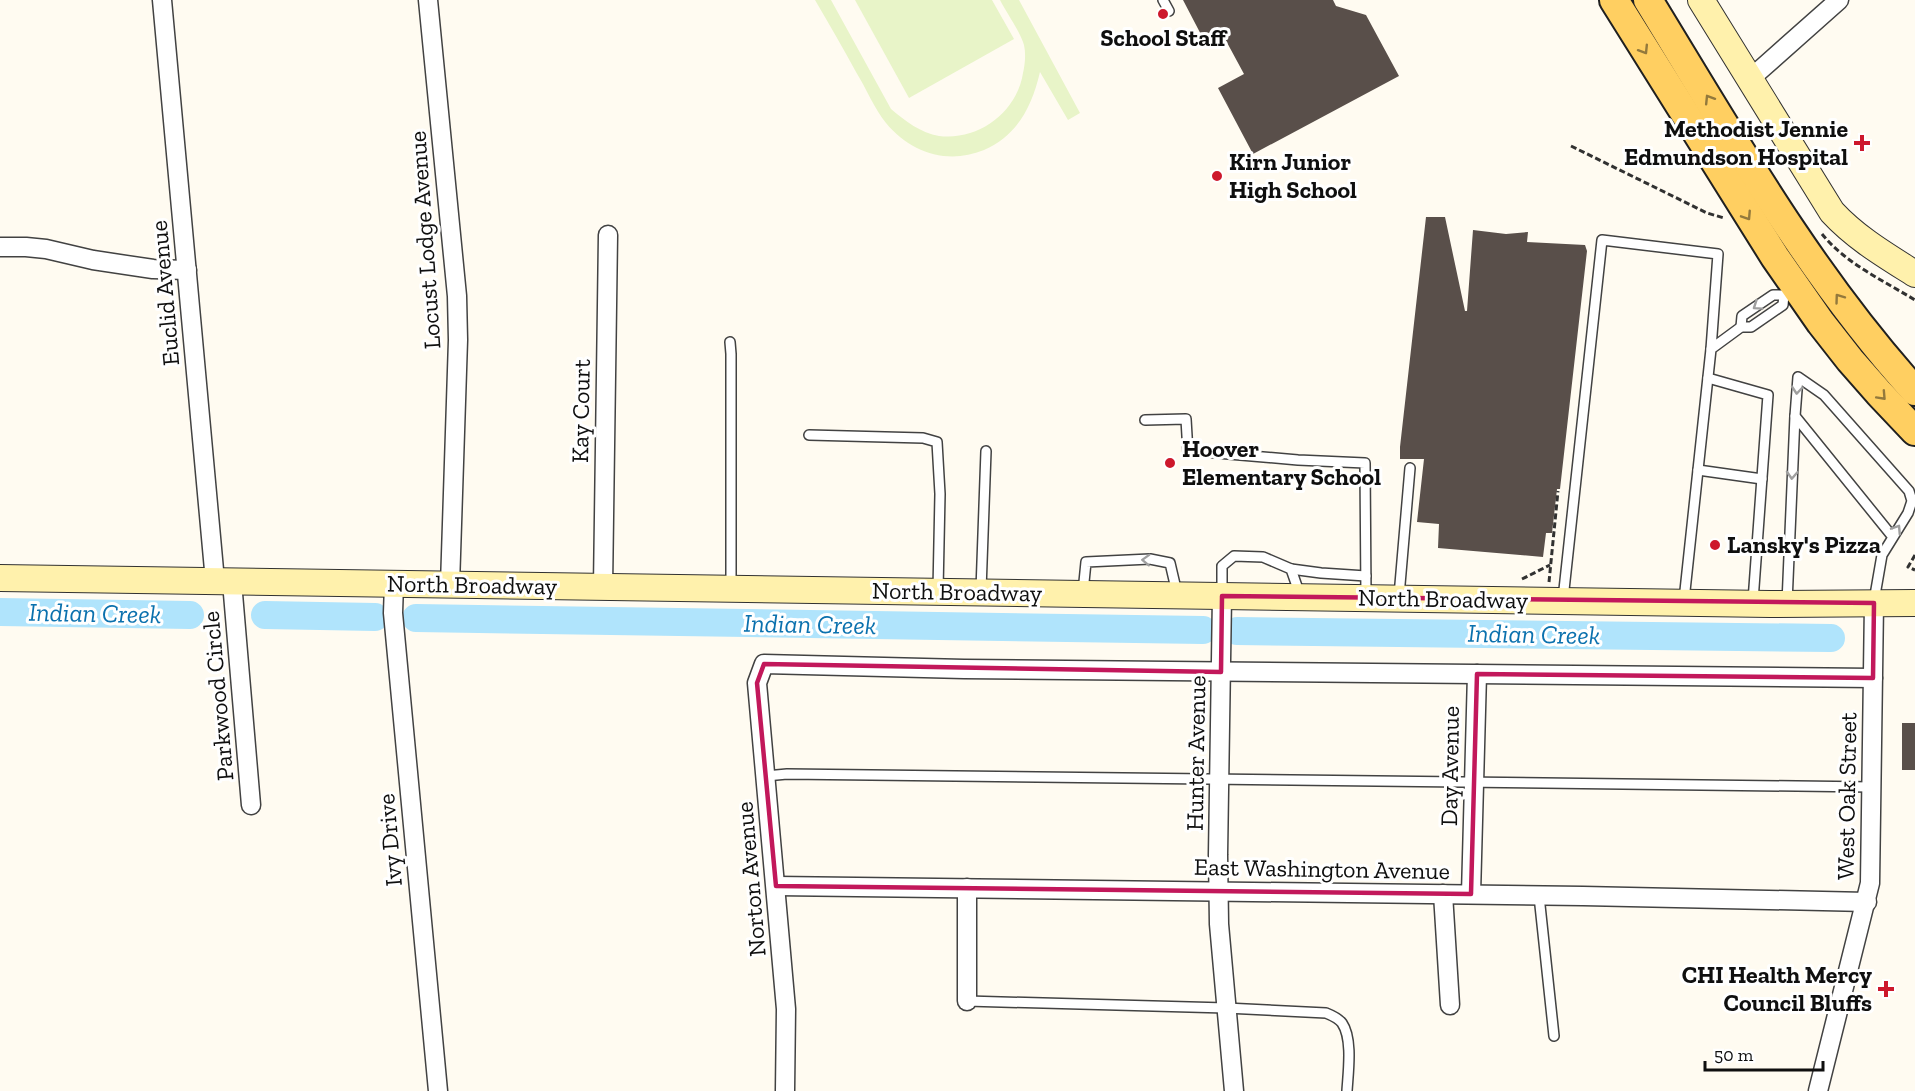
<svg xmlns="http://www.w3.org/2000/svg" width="1915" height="1091" font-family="'Zilla Slab',serif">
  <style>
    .pitch { fill: #e8f4c8 }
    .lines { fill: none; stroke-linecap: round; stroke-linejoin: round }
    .river { stroke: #b0e4fc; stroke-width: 28 }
    .building { fill: #594f4a }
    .lane-casing { stroke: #424242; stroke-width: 12 }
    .street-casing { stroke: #424242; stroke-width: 21 }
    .secondary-casing { stroke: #313131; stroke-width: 28 }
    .primary-casing { stroke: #202020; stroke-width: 32 }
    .path { stroke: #313131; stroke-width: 3; stroke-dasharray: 6 3; stroke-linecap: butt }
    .lane { stroke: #fff; stroke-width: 9 }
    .street { stroke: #fff; stroke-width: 18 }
    .secondary { stroke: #fff1ac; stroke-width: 26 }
    .primary { stroke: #ffcf61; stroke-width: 28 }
    .oneway { stroke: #93793c }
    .oneway2 { stroke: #9f9f9f }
    .marked { fill: none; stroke: #c2185b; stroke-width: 4.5; stroke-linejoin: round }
    .poi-dot { fill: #cd182c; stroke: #fff; stroke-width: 2 }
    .labels { text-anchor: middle; stroke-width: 6; stroke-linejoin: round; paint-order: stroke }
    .poi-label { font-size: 24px; font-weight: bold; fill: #0f0f0f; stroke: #fff; text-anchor: start }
    .street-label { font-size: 24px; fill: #0f0f0f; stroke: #fff }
    .water-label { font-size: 26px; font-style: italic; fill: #0b71ae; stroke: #fff }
  </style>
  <rect width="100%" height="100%" fill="#fffbf1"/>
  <!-- pitch -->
  <g class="pitch">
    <path d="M815,0H831L891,109C905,121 921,133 939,136C979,141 1017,112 1023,73C1025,64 1026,54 1024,45C1021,33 1006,12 1000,0H1019L1080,113L1068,120L1040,72C1032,106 1018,135 984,150C948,165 911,153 886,123C874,108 866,88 856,72C843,48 829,24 815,0Z"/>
    <path d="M855,0H992L1014,39L909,98Z"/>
  </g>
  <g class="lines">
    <!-- river -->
    <g class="river">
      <path d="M0,612L190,615"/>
      <path d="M265,615L375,617"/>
      <path d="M416,618L1203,630"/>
      <path d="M1237,631L1831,638"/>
    </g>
  </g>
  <!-- building -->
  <g class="building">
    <path d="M1183,0H1333L1336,6L1366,15L1399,76L1253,154L1218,88L1244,74L1224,37L1207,46Z"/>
    <path d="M1426,217H1445L1465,311H1467L1473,230L1506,234L1528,232L1527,242L1585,245L1587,251L1560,489H1557L1552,533H1546L1543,557L1438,548L1439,524L1417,522L1424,459H1400V447Z"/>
    <rect x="1902" y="723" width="13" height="47"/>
  </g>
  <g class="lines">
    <defs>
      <g id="lane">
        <path d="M1163,0L1169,11"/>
        <path d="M1741,327L1742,316L1773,295H1784L1788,291"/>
        <path d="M730,342L731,354V587"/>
        <path d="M1708,378L1768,395L1753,601"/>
        <path d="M1145,420L1186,419L1188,453L1205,452L1298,460L1365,463L1366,596"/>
        <path d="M809,435L923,438L937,442L940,494L938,590"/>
        <path d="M1698,470L1762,479"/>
        <path d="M1291,569L1321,573L1366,576"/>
        <path d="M981,590L986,451"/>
        <path d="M1083,592L1086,562L1150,559L1170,563L1177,593"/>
        <path d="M1222,594V566L1234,556L1263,557L1291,569L1300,595"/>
        <path d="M1399,596L1410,468"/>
        <path d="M1563,599L1602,240L1718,254L1711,349"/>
        <path d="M1684,600L1711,349L1741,327H1751L1783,305L1784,295"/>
        <path d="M1874,601L1882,555L1908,513L1912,501L1909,491L1824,395L1798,377L1795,416L1892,536"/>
        <path d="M1787,603L1795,416"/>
        <path d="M766,776L787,774L1872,787"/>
        <path d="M1539,896L1554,1036"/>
        <path d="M967,1001L1226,1008L1326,1013C1331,1015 1338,1018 1342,1023C1353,1039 1348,1073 1347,1091"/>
      </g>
      <g id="street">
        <path d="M162,0L215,581"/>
        <path d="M428,0L457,296L458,340L450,585"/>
        <path d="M1750,79L1839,0"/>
        <path d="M0,247H26L46,249L93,260L153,269L187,270"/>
        <path d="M232,582L251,805"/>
        <path d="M394,584L393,613L438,1091"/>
        <path d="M603,587L608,235"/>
        <path d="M1222,596L1218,855L1219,924L1234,1091"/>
        <path d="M776,886L1583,896L1867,902"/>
        <path d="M967,888V1001"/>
        <path d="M1443,894L1450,1005"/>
        <path d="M1471,894L1477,674"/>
        <path d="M785,1091L786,1009L757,683L764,664L964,669L1873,678"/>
        <path d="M1818,1091L1870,883L1874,603"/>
      </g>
      <g id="secondary">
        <path d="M1701,0L1832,212C1856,238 1885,255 1915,274"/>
        <path d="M0,578L1770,604L1915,603"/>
      </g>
      <g id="primary">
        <path d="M1614,0L1775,257L1821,323L1850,360L1879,393L1915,431"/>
        <path d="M1648,0C1730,134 1809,274 1915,391"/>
      </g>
    </defs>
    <!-- lane casing -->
    <use href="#lane" class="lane-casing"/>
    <!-- street casing -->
    <use href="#street" class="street-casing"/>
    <!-- secondary casing -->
    <use href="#secondary" class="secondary-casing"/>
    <!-- primary casing -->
    <use href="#primary" class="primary-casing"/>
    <!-- path -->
    <g class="path">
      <path d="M1571,146L1707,213L1724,218"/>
      <path d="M1822,234C1845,263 1884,281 1915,300"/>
      <path d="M1915,555L1908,567L1915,570"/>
      <path d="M1522,579L1550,565"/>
      <path d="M1549,582L1558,491"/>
    </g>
    <!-- lane -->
    <use href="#lane" class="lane"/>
    <!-- street -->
    <use href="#street" class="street"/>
    <!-- secondary -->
    <use href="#secondary" class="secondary"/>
    <!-- primary -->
    <use href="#primary" class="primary"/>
  </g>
  <!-- one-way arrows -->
  <defs><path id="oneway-chevron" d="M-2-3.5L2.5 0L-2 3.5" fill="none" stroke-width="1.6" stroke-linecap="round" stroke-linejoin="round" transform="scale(1.5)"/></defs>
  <g class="oneway">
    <use href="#oneway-chevron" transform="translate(1644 50) rotate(58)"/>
    <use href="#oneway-chevron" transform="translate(1709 99) rotate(-122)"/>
    <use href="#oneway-chevron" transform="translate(1747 216) rotate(57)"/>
    <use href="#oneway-chevron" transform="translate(1839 298) rotate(-126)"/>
    <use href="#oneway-chevron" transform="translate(1882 396) rotate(47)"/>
  </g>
  <g class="oneway2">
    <use href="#oneway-chevron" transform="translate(1757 306) rotate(146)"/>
    <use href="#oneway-chevron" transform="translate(1797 390) rotate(95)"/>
    <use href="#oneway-chevron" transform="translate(1792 475) rotate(93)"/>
    <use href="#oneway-chevron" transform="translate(1897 529) rotate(-57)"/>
    <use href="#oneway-chevron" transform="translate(1146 560) rotate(-178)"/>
  </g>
  <!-- marked area -->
  <path class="marked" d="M1222,596L1874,603L1873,678L1477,674L1471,894L776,886L757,683L764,664L1221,672Z"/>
  <!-- markers -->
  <g class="poi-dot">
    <circle cx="1163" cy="14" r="6"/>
    <path d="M1859 134h6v6h6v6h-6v6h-6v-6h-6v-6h6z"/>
    <circle cx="1217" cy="176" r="6"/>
    <circle cx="1170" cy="463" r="6"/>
    <circle cx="1715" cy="545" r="6"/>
    <path d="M1883 980h6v6h6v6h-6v6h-6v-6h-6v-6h6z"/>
  </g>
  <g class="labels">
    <!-- poi labels -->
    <g class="poi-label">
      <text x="1163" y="46" text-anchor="middle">School Staff</text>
      <text x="1848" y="137" text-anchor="end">Methodist Jennie<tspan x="1848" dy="28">Edmundson Hospital</tspan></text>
      <text x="1229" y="170">Kirn Junior<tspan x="1229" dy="28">High School</tspan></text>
      <text x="1182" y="457">Hoover<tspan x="1182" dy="28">Elementary School</tspan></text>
      <text x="1727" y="553">Lansky's Pizza</text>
      <text x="1872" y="983" text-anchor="end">CHI Health Mercy<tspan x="1872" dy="28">Council Bluffs</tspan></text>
    </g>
    <!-- street labels -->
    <g class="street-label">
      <text transform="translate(425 240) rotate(-94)" y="8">Locust Lodge Avenue</text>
      <text transform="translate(165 293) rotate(-95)" y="8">Euclid Avenue</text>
      <text transform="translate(581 411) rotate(-89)" y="8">Kay Court</text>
      <text transform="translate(472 585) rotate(1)" y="8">North Broadway</text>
      <text transform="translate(957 592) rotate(1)" y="8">North Broadway</text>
      <text transform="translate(1443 599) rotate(1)" y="8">North Broadway</text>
      <text transform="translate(218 696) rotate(-95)" y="8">Parkwood Circle</text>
      <text transform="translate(1196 753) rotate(-89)" y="8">Hunter Avenue</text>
      <text transform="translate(1450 766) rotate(-89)" y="8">Day Avenue</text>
      <text transform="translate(1847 796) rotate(-89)" y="8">West Oak Street</text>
      <text transform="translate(390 840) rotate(-95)" y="8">Ivy Drive</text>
      <text transform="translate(1322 869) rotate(1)" y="8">East Washington Avenue</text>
      <text transform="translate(751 879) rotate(-95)" y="8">Norton Avenue</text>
    </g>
    <!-- water labels -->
    <g class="water-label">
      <text transform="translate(95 613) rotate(1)" y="9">Indian Creek</text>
      <text transform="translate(810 624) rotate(1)" y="9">Indian Creek</text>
      <text transform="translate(1534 634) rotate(1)" y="9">Indian Creek</text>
    </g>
  </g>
  <!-- scale -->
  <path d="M1705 1061v9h118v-9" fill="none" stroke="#0f0f0f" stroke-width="3"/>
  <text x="1714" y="1061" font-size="18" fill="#0f0f0f" stroke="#ffffff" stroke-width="4.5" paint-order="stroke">50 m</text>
</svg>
